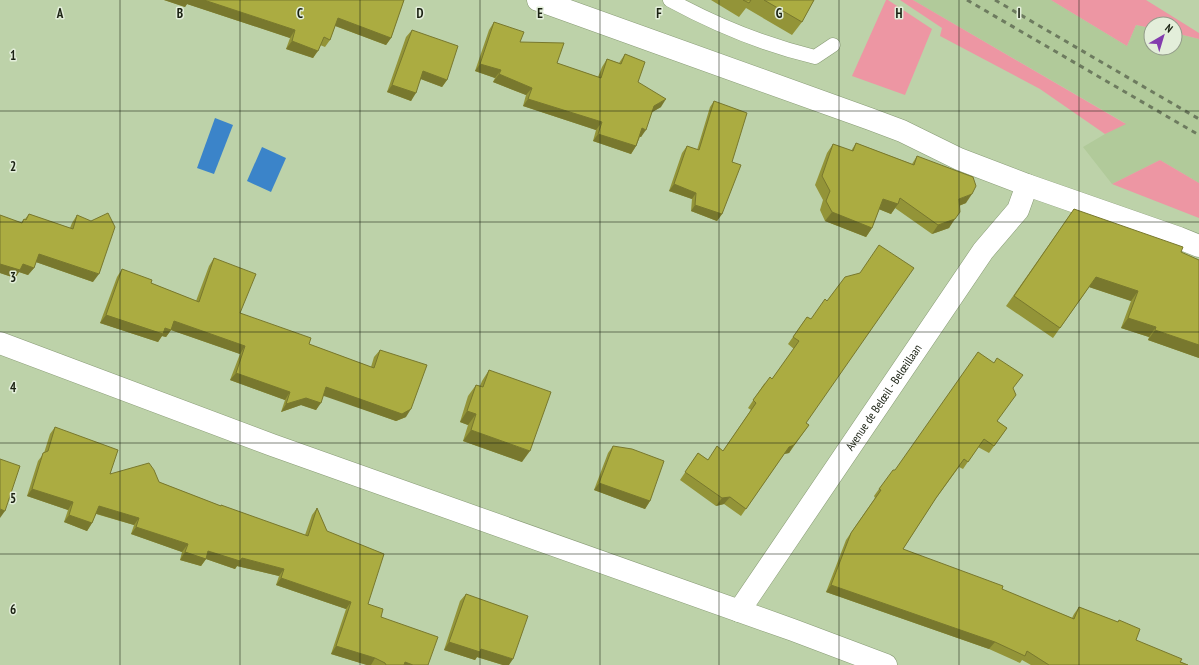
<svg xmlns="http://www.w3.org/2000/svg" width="1199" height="665" font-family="'PT Sans Narrow',sans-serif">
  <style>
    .built { fill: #b1ca9a }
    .green { fill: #ed96a3 }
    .water { fill: #3b84c9 }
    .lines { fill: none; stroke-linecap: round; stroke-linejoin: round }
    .lane-casing { stroke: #889b75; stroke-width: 15 }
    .street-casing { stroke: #889b75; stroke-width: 23 }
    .secondary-casing { stroke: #889b75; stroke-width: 23 }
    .lane { stroke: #fff; stroke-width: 14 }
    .street { stroke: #fff; stroke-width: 22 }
    .secondary { stroke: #fff; stroke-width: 22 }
    .rail { stroke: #6d7b5f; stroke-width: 3; stroke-dasharray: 5 5; stroke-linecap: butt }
    .wall { fill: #939438 }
    .shaded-wall { fill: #78782e }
    .building { fill: #abac41; stroke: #78782e }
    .grid { fill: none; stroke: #1b2213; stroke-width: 1; stroke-opacity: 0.55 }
    .labels { text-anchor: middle; stroke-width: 3; stroke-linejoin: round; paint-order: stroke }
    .street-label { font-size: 12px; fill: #1b2213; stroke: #e3eeda }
    .grid-label { font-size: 13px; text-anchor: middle; font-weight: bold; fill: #1b2213; stroke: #e3eeda; stroke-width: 3; stroke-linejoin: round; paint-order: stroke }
  </style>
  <rect width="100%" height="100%" fill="#bdd2a9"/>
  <!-- built -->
  <path class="built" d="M913,0H1051L1127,46L1136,25L1151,28V48H1175V33L1199,39V183L1160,160L1112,184L1083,147L1105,134L1125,123Z"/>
  <!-- green -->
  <g class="green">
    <path d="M886,0H888L932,29L905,95L852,76Z"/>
    <path d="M900,0H913L1126,124L1105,134L1040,89L940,36L942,28Z"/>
    <path d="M1051,0H1146L1199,33V39L1175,33V24H1151V28L1136,25L1127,46Z"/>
    <path d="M1160,160L1199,183V218L1112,184Z"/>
  </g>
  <!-- water -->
  <g class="water">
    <path d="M215,118L233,125L214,174L197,168Z"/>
    <path d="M262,147L286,158L271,192L247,181Z"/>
  </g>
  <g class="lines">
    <defs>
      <path id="lane" d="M670,0C716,25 765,45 815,57L833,45"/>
      <g id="street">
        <path d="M0,343L272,445L793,630L886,665"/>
        <path id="s1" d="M739,611L983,251L1018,210L1027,185"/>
      </g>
      <path id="secondary" d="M538,0L870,119L902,131L959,159L1027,185L1179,238L1199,246"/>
    </defs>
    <!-- lane casing -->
    <use href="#lane" class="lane-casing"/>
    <!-- street casing -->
    <use href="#street" class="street-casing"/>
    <!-- secondary casing -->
    <use href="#secondary" class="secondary-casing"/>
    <!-- lane -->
    <use href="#lane" class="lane"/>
    <!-- street -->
    <use href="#street" class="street"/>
    <!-- secondary -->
    <use href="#secondary" class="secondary"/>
    <!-- rail -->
    <g class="rail">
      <path d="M967,0L1199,135"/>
      <path d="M995,0L1199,119"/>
    </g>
  </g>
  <!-- wall -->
  <g class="wall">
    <path d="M164,0H404L391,38L386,45L335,26L330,40L325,47L320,45L313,58L286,49L290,38L187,4L185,7Z"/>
    <path d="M711,0H814L802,22L792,35L746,8L739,17Z"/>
    <path d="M494,22L520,42L557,63L598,77L602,67L607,59L619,63L625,54L638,82L661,107L652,112L641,137H640L636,146L631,154L593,141L596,130L523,106L526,95L493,82L495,78L475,71L489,30Z"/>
    <path d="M412,30L447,80L442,87L421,79L411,101L387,92L406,37Z"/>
    <path d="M714,101L732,162L722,214L717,221L691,211L692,199L669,191L682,153L687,146L697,150L710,107Z"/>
    <path d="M856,143L912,164L917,156L966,203L959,206L949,228L932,234L895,208L891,214L879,209L872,228L866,237L825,221L820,210L823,200L815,185L827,153L833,144L851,151Z"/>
    <path d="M1074,209L1199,260V358L1148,340L1149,337L1121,328L1131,301L1089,287L1053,338L1006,306Z"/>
    <path d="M29,214L70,228L72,223L77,215L93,282L36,262L34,268L28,275L19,272L15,278L0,273V215L21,223L24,219H25Z"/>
    <path d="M214,258L240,313L309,344L371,367L374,357L380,350L406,417L396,421L324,395L316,410L301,405L281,412L285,400L230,380L240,354L171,330L166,337L162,336L158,342L100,323L117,277L122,269L151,283L196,301L209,266Z"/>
    <path d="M807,317L811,319L806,423L809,425L789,453L784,454L741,516L724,504L716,506L680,480L698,453L708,460L723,451L751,410L748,408L764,384L772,379L794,349L788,344Z"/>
    <path d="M489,370L522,462L463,441L468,425L460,422L468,396L476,385L480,386L482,381Z"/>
    <path d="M1013,388L997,421L1007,428L989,453L978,447L963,469L959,467L934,501L903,549L1072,618L1074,614L1079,607L1118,622L1119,620L1136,640L1188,665H1031L1022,660L1020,663L989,649L826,592L846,540L875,498L874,496L879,489L895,470Z"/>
    <path d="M55,427L110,474L159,482L221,506L305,535L312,515L317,508L327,531L368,604L428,665H367L331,654L346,609L276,585L279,576L237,566L235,569L206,559L201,566L180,560L182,552L131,534L134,525L96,514L92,523L87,531L64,522L68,510L27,496L38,461L44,453L50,434Z"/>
    <path d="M613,446L650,501L645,509L594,490L608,453Z"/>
    <path d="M466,594L509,665H503L477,657L475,660L444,650L460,601Z"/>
  </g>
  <!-- shaded-wall -->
  <g class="shaded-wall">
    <path d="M164,0H204L295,30L290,38L187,4L185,7Z"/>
    <path d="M338,18L391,38L386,45L333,25Z"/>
    <path d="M292,41L318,51L313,58L286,49Z"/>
    <path d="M480,64L501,70L495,78L475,71Z"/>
    <path d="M423,71L447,80L442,87L418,78Z"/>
    <path d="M499,74L532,88L526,95L493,82Z"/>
    <path d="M392,85L416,93L411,101L387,92Z"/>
    <path d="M528,99L602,122L596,130L523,106Z"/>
    <path d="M666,99L661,107L649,114L654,106Z"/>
    <path d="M642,128L646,130L641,137L637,136Z"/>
    <path d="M598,134L636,146L631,154L593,141Z"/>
    <path d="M674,184L696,193L692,199L669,191Z"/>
    <path d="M972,194L966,203L953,208L959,199Z"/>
    <path d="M883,199L898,204L891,214L876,208Z"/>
    <path d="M695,205L722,214L717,221L691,211Z"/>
    <path d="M832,212L872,228L866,237L825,221Z"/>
    <path d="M955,219L949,228L932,234L938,225Z"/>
    <path d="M39,254L99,274L93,282L33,261Z"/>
    <path d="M0,264H23L34,268L28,275L19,272L15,278L0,273Z"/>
    <path d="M1096,277L1138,291L1131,301L1089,287L1053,338Z"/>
    <path d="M106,315L165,328L171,330L166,337L162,336L158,342L100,323Z"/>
    <path d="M1128,318L1156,327L1149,337L1121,328Z"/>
    <path d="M174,321L245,346L240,354L168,329Z"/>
    <path d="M1155,330L1199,345V358L1148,340Z"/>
    <path d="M236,373L290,392L285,400L230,380Z"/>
    <path d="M326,387L411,409L406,417L396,421L321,395Z"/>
    <path d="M306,398L321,403L316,410L301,405L281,412L286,404Z"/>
    <path d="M467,411L476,414L468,425L460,422Z"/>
    <path d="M471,430L530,451L522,462L463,441Z"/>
    <path d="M794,445L789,453L784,454L789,447Z"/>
    <path d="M599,483L650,501L645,509L594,490Z"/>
    <path d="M32,489L73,502L68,510L27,496Z"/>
    <path d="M730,497L724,504L716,506L722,498Z"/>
    <path d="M99,506L139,518L134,525L94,513Z"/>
    <path d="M0,509L5,511L0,518Z"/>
    <path d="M69,515L92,523L87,531L64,522Z"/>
    <path d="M136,527L188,544L182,552L131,534Z"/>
    <path d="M208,551L242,558L284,569L279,576L237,566L235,569L206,559L201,566L180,560L185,552Z"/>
    <path d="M281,578L351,602L346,609L276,585Z"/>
    <path d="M831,585L995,642L989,649L826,592Z"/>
    <path d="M449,642L481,649L513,659L509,665H503L477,657L475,660L444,650Z"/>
    <path d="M336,646L375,658L371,665H367L331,654Z"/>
    <path d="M405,662L413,665H403Z"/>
  </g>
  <!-- building -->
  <g class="building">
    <path d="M204,0H404L391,38L338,18L330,40L324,37L318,51L292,41L295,30Z"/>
    <path d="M743,0H751L749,3Z"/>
    <path d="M764,0H814L802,22Z"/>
    <path d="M494,22L524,32L520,42L564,43L557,63L601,78L607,59L621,64L625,54L645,62L638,82L666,99L654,106L646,130L642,128L636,146L598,134L602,122L528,99L532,88L499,74L501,70L480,64Z"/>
    <path d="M412,30L458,46L447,80L423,71L416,93L392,85Z"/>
    <path d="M714,101L747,113L732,162L741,165L722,214L695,205L696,193L674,184L687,146L699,150Z"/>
    <path d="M856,143L914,165L917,156L973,177L976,186L972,194L959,199L960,212L955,219L938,225L900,198L898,204L883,199L872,228L832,212L826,201L830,191L822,176L833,144L853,151Z"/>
    <path d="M1074,209L1183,247L1181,252L1199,260V345L1155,330L1156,327L1128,318L1138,291L1096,277L1060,328L1014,296Z"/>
    <path d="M108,213L115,227L99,274L39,254L34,268L23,264L20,270L0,264V215L22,223L24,219L26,220L29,214L73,229L77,215L91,221Z"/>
    <path d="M879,245L914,268L806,423L809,425L794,445L789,447L746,509L730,497L722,498L685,472L698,453L708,460L717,446L723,451L756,403L753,400L770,377L772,379L799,341L793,337L807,317L811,319L825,299L827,301L845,277L860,273Z"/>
    <path d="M214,258L256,274L240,313L311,338L309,344L374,368L380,350L427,365L411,409L402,414L326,387L321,403L306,398L286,404L290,392L236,373L245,346L174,321L171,330L165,328L163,334L106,315L122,269L152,280L151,283L199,302Z"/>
    <path d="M978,352L994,363L997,358L1023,375L1013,388L1016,395L997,421L1007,428L994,446L984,439L968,462L964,459L936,498L903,549L1003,586L1002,589L1074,619L1079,607L1118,622L1119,620L1140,629L1136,640L1182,659L1180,662L1188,665H1049L1027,651L1025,656L995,642L831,585L851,533L881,490L879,489L893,470H895Z"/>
    <path d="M489,370L551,392L530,451L471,430L476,414L467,411L476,385L483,387Z"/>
    <path d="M55,427L118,450L110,474L149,463L154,470L159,482L221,506V505L308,536L317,508L327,531L384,554L368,604L383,609L381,617L438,637L428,665H413L405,662L404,665H386L385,663L375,658L336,646L351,602L281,578L284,569L242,558L240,561L208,551L206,559L185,552L188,544L136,527L139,518L99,506L92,523L69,515L73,502L32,489L43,453L48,451Z"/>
    <path d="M613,446L632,449L664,461L650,501L599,483Z"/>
    <path d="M0,459L20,466L5,511L0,509Z"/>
    <path d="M466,594L528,616L513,659L481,649L480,652L449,642Z"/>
  </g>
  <!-- grid -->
  <path class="grid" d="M120,0V665M240,0V665M360,0V665M480,0V665M600,0V665M719,0V665M839,0V665M959,0V665M1079,0V665M0,111H1199M0,222H1199M0,332H1199M0,443H1199M0,554H1199"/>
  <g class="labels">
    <!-- street labels -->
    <g class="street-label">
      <text dy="4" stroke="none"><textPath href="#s1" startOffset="258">Avenue de Belœil - Belœillaan</textPath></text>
    </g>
  </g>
  <g class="grid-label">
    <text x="60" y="18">A</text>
    <text x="180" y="18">B</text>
    <text x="300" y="18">C</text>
    <text x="420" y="18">D</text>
    <text x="540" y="18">E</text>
    <text x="659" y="18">F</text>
    <text x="779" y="18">G</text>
    <text x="899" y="18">H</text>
    <text x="1019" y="18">I</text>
    <text x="13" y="60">1</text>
    <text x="13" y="171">2</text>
    <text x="13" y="282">3</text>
    <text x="13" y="392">4</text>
    <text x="13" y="503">5</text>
    <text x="13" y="614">6</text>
  </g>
  <!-- north arrow -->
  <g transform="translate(1163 36) rotate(38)"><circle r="19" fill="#e3eeda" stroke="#939c8a"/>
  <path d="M0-3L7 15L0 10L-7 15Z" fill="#833cae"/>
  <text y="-6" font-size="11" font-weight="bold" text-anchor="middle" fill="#1b2213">N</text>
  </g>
</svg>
